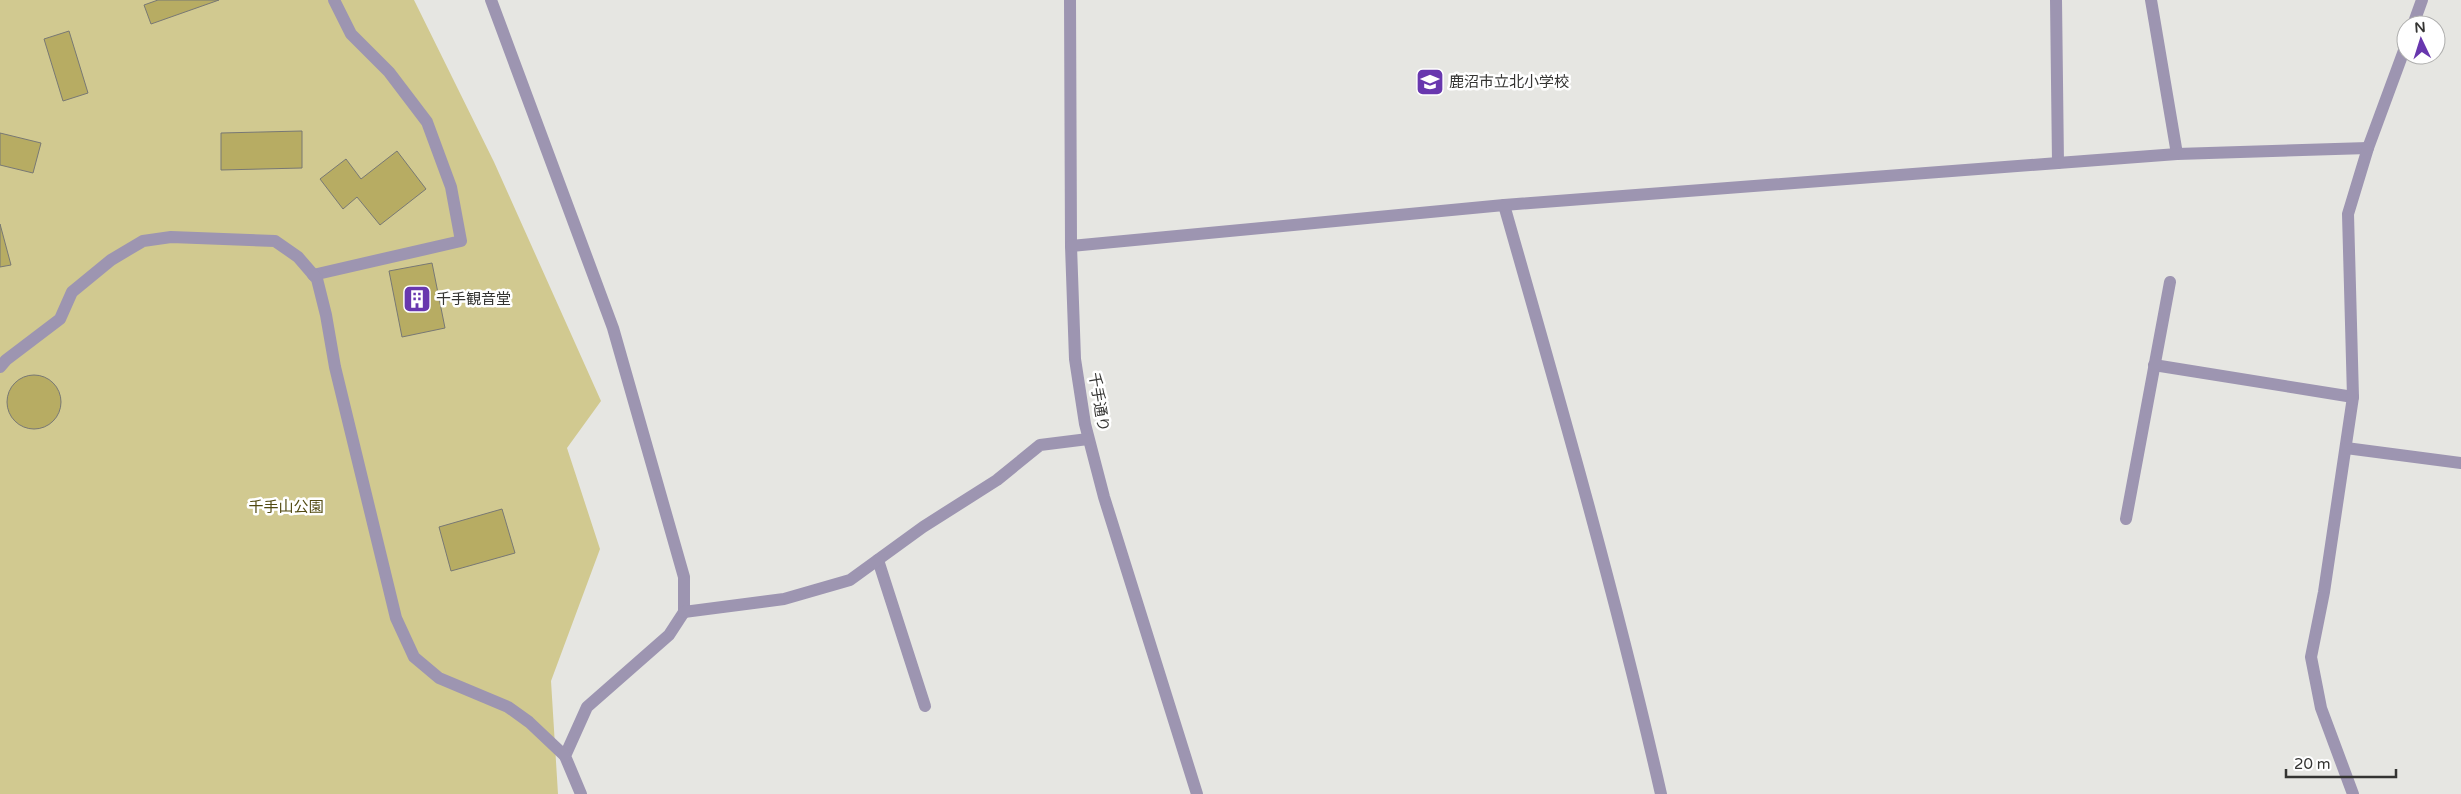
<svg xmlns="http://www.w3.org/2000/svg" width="2461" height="794" font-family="'Varela Round','Noto Sans JP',sans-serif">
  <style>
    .green { fill: #d1c990 }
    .building { fill: #b7ac63; stroke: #787874 }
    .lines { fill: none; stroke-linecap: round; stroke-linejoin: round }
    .minor { stroke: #9d95b1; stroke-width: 12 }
    .labels { text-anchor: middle; stroke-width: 5; stroke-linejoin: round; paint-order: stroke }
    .poi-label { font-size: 15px; fill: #343432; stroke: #fff; text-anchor: start }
    .street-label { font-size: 15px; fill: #343432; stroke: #fff }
    .park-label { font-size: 15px; fill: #524a11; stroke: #fff }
  </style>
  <rect width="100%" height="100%" fill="#e6e6e2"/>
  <!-- green -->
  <path class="green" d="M0,0H414L494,162L601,401L567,448L600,549L551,681L558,794H0Z"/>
  <!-- building -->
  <g class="building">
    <path d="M158,0H219L151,24L144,5Z"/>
    <path d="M69,31L88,93L63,101L44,39Z"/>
    <path d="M302,131V168L221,170V133Z"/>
    <path d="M0,133L41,143L33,173L0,165Z"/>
    <path d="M397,151L426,189L380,225L357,197L343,209L320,179L346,159L361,179Z"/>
    <path d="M0,224L11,265L0,267Z"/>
    <path d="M432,263L445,328L402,337L389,271Z"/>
    <circle cx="34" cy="402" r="27"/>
    <path d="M502,509L515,553L451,571L439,527Z"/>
  </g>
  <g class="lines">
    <!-- minor -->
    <g class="minor">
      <path d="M491,0L613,328L684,577V612L669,635L587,707L565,756L581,794"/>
      <path d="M1070,0L1071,246L1075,359L1085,424L1104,497L1197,794"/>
      <path d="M2056,0L2058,163"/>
      <path d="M2151,0L2177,154"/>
      <path d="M2413,25L2422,0"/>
      <path d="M1504,205C1560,401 1616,596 1661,794"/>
      <path d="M1071,246L1504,205L2058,163L2177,154L2368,148"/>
      <path d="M313,275L461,241L451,187L427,122L389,72L351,34L334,0"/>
      <path d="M2154,365L2353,397"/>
      <path d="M0,367L6,360L60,319L72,292L111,260L143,241L171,237L275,241L298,257L317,279L326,315L335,367L396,618L414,657L439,678L508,707L529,722L565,756"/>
      <path d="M2346,448L2461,463"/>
      <path d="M2126,519L2170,282"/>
      <path d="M878,560L925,706"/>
      <path d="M684,612L784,599L850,580L923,527L997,480L1040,445L1088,439"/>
      <path d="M2353,794L2321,708L2311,657L2324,592L2353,397L2348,214L2368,148L2406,45"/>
    </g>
  </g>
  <!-- icons -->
  <defs>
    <symbol id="school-square" viewBox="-11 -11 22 22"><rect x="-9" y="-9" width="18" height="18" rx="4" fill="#6837ae" stroke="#fff"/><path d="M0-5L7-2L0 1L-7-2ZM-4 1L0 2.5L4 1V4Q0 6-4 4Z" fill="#fff"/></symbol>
    <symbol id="building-square" viewBox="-11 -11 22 22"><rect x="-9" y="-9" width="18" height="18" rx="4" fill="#6837ae" stroke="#fff"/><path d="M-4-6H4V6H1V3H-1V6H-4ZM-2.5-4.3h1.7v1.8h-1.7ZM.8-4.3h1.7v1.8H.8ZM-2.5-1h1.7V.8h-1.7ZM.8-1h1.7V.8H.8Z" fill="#fff"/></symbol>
  </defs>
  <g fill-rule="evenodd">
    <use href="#school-square" x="1414" y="66" width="32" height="32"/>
    <use href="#building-square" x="401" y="283" width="32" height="32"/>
  </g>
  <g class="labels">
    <!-- poi labels -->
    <g class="poi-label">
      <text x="1449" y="87">鹿沼市立北小学校</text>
      <text x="436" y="304">千手観音堂</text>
    </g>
    <!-- street labels -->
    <g class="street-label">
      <text transform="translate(1099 402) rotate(81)" y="5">千手通り</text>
    </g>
    <!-- park labels -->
    <g class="park-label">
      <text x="286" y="512">千手山公園</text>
    </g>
  </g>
  <!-- north arrow -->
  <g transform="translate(2421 40) rotate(356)"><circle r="24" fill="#ffffff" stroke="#aeaead"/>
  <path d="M0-4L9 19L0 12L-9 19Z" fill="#6837ae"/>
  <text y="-8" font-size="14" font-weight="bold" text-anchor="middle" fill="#343432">N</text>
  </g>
  <!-- scale -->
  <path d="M2286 769v8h110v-8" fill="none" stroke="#343432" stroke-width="2.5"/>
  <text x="2294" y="769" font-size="15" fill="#343432" stroke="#ffffff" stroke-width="4" paint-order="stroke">20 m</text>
</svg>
